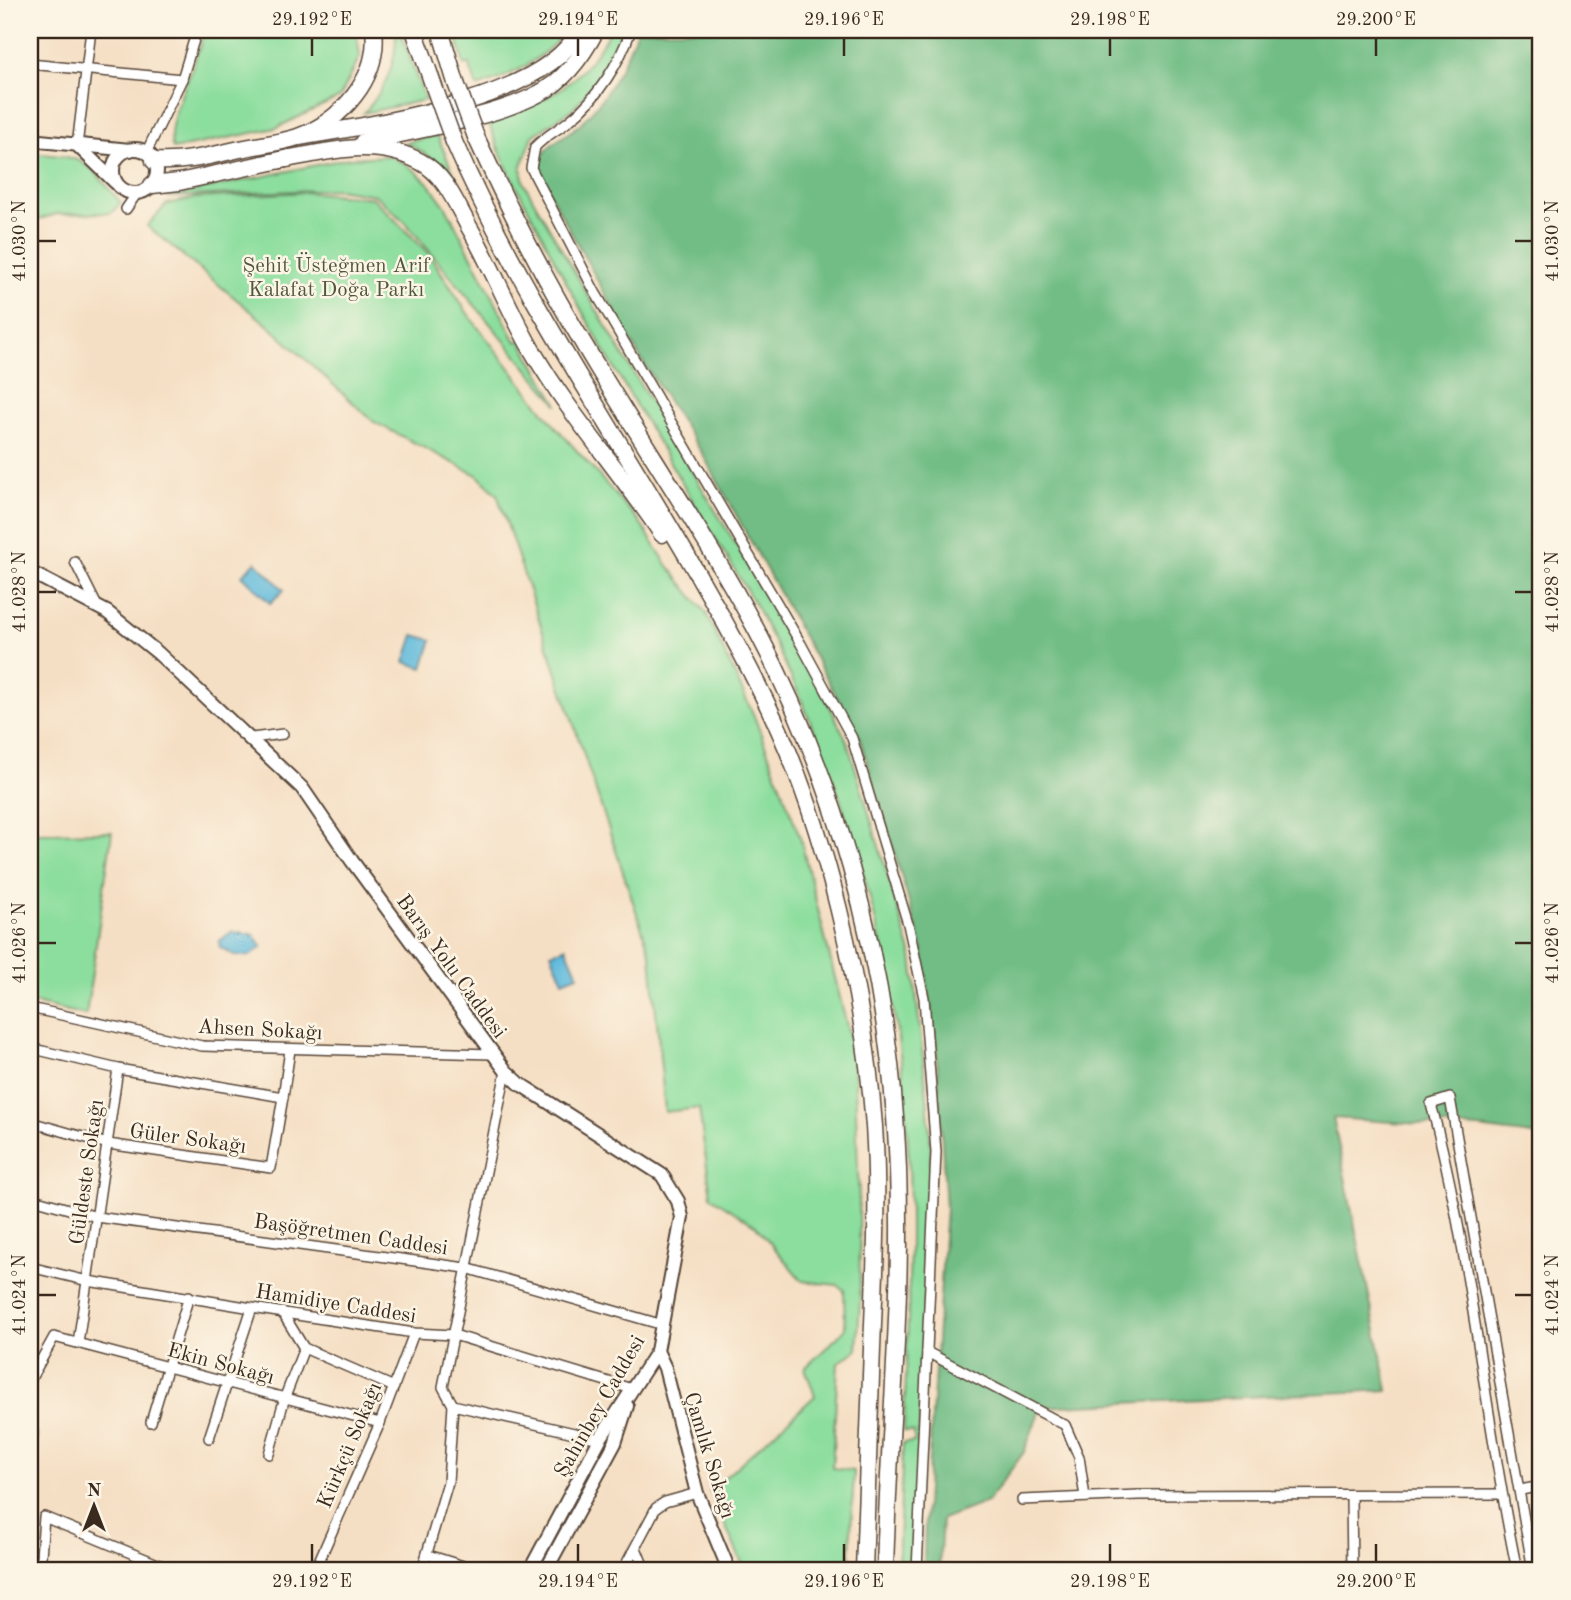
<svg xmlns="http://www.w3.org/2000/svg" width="1571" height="1600" font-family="'Old Standard TT',serif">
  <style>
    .green { fill: #8cde9e; stroke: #64845e; stroke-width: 2 }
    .forest { fill: #71bd85; stroke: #567452; stroke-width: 2 }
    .water { fill: #5db9db; stroke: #4c727c; stroke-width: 2 }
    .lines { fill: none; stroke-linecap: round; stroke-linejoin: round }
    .street-casing { stroke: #574537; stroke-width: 12 }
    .secondary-casing { stroke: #574537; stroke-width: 16 }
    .highway-casing { stroke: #574537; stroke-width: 19 }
    .street { stroke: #fff; stroke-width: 9 }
    .secondary { stroke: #fff; stroke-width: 12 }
    .highway { stroke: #fff; stroke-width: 16 }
    .highway-bridge-casing { stroke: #574537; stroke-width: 19; stroke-linecap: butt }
    .highway-bridge { stroke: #fff; stroke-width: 16 }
    .ticks { fill: none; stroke: #3b2a1e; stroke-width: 2.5 }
    .labels { text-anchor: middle; stroke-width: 5; stroke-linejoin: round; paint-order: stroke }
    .park-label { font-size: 21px; fill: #4f573e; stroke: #fcf5e5 }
    .street-label { font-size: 21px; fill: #3b2a1e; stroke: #fcf5e5 }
    .neatline { fill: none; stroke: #3b2a1e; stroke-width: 2.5 }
    .ticks-label { font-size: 18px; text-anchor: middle; fill: #3b2a1e }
  </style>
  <rect width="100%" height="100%" fill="#fcf5e5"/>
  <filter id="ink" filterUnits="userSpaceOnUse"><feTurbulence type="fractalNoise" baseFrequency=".0143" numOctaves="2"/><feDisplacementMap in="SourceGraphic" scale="14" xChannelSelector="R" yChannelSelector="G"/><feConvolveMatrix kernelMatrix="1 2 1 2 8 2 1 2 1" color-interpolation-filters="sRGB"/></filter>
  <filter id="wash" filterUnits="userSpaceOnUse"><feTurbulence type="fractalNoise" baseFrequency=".00686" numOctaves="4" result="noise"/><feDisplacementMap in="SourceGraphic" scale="28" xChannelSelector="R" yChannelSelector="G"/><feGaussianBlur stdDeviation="1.57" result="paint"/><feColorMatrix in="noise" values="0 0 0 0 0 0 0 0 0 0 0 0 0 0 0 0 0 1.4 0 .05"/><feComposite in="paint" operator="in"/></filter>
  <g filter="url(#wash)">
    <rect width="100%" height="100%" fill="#f5dfc4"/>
    <!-- green -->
    <g class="green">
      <path d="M204,30H356L360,56L340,97L276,128L173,149C162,121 200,63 204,30Z"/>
      <path d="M396,30H400L425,100L364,113C386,88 397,63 396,30Z"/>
      <path d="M455,30H481L483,40L514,30H567C542,60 514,75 477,87L469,64L464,65Z"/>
      <path d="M610,30H624L591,89L572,109L533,136L521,168L524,183C585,293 650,401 715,510C761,586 808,661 847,741L912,956L927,1096L931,1151L913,1570H898L903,1443L914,1442V1432L904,1431C907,1330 914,1229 907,1128C896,948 842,769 758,610C740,577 719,545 700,513C645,420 588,328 540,231C522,196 501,161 489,123C546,100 580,88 610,30Z"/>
      <path d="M437,135L467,205C449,174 439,158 405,143Z"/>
      <path d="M30,153C89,158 84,159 121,203L111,213L57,214L30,222Z"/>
      <path d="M390,156L413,169L429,184L446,207L516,342L520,340L558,405L406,223L375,195L337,189L167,197L349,158Z"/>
      <path d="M307,192L373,198L429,254L470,317L555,426L639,521L668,566L706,613L754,716L800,837L850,1038L855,1080L859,1202L860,1300L857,1350L838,1363L832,1468L854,1471L849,1570H745L710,1491L815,1396L805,1368L845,1330L844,1290L837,1285L802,1281L756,1226L711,1197L699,1108L665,1112L651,956L497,494L477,475L374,422L269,326L147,226L167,204L196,198Z"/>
      <path d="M30,826L37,833L112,832L86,1015L30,1002Z"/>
      <path d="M30,1431L37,1434L32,1500L37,1504L33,1570H30Z"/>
    </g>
    <!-- forest -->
    <path class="forest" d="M637,30H1541V1136L1478,1128L1333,1118L1388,1390L1041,1407L1024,1452L987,1502L942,1519L939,1570H924L925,1519L946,1208L936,1043L922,947L894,851L860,739L702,453L642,361L539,174C541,140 561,143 581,123C607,98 625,63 637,30Z"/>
    <!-- water -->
    <g class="water">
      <path d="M256,562L284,590L270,603L242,575Z"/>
      <path d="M414,635L432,640L423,668L405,662Z"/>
      <path d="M232,932L254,935L262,947L250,956H236L220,947L219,941Z"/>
      <path d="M566,947L578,975L563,981L551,953Z"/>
    </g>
  </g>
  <g filter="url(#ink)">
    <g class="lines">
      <defs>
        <g id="street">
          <path d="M631,30C620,62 597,99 570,120C558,130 545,136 535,147L531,168L595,292L801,644L852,738L908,924L924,998L936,1152L917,1570"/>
          <path d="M30,64L182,79"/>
          <path d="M77,146L91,30"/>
          <path d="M146,153L182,79L197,30"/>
          <path d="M126,209L137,193"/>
          <path d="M75,562L97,606"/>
          <path d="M252,738L283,734"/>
          <path d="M30,1008L202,1046L492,1054"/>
          <path d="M30,1048L118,1069L283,1097L290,1050"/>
          <path d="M30,1122L108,1144L271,1168L283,1097"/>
          <path d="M30,1198L97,1217L466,1268L663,1325"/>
          <path d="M30,1267L88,1281L252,1308L414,1333L454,1335L632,1389"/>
          <path d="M282,1312L304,1348L394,1387"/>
          <path d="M78,1343L118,1069"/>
          <path d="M927,1352L1065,1425L1079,1457L1085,1497"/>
          <path d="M30,1380L54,1337L380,1423"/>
          <path d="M453,1405L600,1439"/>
          <path d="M151,1422L189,1296"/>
          <path d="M209,1438L252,1308"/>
          <path d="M269,1454L285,1397L304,1348"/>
          <path d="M1521,1490L1541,1486"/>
          <path d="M1351,1497L1352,1570"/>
          <path d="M1022,1500L1138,1495L1500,1494"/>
          <path d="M636,1548L645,1570"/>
          <path d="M428,1555L476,1570"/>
          <path d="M40,1570L44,1517L172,1570"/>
          <path d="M315,1570L380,1423L414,1333"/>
          <path d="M422,1570L448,1482L453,1405L443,1387L506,1071"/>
          <path d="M623,1570L656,1508L665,1502L697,1493"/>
          <path d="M1517,1570C1484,1416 1472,1257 1431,1104L1450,1098L1533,1570"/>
        </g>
        <g id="secondary">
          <path d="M30,140L130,150"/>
          <path d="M78,146L115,182"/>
          <circle cx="135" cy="171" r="22"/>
          <path d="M30,572L107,612L158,653L302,788L352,861L506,1071L520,1084L662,1175L678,1201L682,1217L657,1351L600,1439L530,1570"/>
          <path d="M657,1351L665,1368L697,1493L729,1570"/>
          <path d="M546,1570L615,1443L627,1406"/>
        </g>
        <g id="highway">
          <path d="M414,30L434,87"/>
          <path d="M440,30L456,83"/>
          <path d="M299,137C370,125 547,100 579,30"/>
          <path d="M476,137C509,209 545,280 586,348C642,443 705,534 757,631C835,779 883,950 895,1117C907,1267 889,1420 885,1570"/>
          <path d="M363,142C415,130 494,118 540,93C565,80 583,55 596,30"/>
          <path d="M454,142C540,339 673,510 767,704C826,825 864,991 874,1126C879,1200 875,1274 872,1348C869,1422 867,1496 864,1570"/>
          <path d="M281,160C329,151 376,137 421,162C444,174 456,203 468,225C492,266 509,311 533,352C571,417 621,472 662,534"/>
          <path d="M154,161C184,163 210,156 240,149C258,145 280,143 298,137C341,121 380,78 374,30"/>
          <path d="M152,185L179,182L290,158"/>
        </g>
      </defs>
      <!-- street casing -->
      <use href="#street" class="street-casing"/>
      <!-- secondary casing -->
      <use href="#secondary" class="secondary-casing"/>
      <!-- highway casing -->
      <use href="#highway" class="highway-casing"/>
      <!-- street -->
      <use href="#street" class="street"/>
      <!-- secondary -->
      <use href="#secondary" class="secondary"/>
      <!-- highway -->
      <use href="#highway" class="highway"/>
      <defs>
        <g id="highway-bridge">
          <path d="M456,83L476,137"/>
          <path d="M434,87L454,142"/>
        </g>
      </defs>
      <!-- highway-bridge casing -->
      <use href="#highway-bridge" class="highway-bridge-casing"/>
      <!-- highway-bridge -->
      <use href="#highway-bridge" class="highway-bridge"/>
    </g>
  </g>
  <!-- ticks -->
  <path class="ticks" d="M312,38V56M578,38V56M844,38V56M1110,38V56M1376,38V56M38,241H56M1515,241H1532M38,592H56M1515,592H1532M38,943H56M1515,943H1532M38,1295H56M1515,1295H1532M312,1544V1562M578,1544V1562M844,1544V1562M1110,1544V1562M1376,1544V1562"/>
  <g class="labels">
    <!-- park labels -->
    <g class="park-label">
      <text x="336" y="272">Şehit Üsteğmen Arif<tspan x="336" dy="24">Kalafat Doğa Parkı</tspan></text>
    </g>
    <!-- street labels -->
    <g class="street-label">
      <text transform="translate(452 966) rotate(54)" y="7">Barış Yolu Caddesi</text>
      <text transform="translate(260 1029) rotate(3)" y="7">Ahsen Sokağı</text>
      <text transform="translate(188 1138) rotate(8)" y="7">Güler Sokağı</text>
      <text transform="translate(86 1172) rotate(-82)" y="7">Güldeste Sokağı</text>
      <text transform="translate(351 1234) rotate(8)" y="7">Başöğretmen Caddesi</text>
      <text transform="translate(336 1303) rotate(9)" y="7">Hamidiye Caddesi</text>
      <text transform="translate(221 1363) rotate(15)" y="7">Ekin Sokağı</text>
      <text transform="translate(599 1406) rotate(-60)" y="7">Şahinbey Caddesi</text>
      <text transform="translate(349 1445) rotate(-67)" y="7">Kürkçü Sokağı</text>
      <text transform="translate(710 1455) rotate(73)" y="7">Çamlık Sokağı</text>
    </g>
  </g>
  <!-- margin -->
  <rect width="1571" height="1600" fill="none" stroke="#fcf5e5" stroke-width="77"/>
  <!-- north arrow -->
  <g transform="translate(94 1506)" stroke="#fcf5e5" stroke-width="5" paint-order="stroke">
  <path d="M0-5L12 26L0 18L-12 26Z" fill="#3b2a1e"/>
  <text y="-10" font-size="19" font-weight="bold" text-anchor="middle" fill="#3b2a1e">N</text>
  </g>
  <rect x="38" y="38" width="1494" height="1524" class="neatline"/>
  <g class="ticks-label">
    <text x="312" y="25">29.192°E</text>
    <text x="578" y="25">29.194°E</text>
    <text x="844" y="25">29.196°E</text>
    <text x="1110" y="25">29.198°E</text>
    <text x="1376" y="25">29.200°E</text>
    <text transform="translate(19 241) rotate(-90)" y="6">41.030°N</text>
    <text transform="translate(1552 241) rotate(-90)" y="6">41.030°N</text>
    <text transform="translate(19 592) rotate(-90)" y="6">41.028°N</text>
    <text transform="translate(1552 592) rotate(-90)" y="6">41.028°N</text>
    <text transform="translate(19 943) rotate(-90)" y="6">41.026°N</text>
    <text transform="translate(1552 943) rotate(-90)" y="6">41.026°N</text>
    <text transform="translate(19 1295) rotate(-90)" y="6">41.024°N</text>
    <text transform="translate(1552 1295) rotate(-90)" y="6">41.024°N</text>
    <text x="312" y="1587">29.192°E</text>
    <text x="578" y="1587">29.194°E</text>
    <text x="844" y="1587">29.196°E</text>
    <text x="1110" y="1587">29.198°E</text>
    <text x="1376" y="1587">29.200°E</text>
  </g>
</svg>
